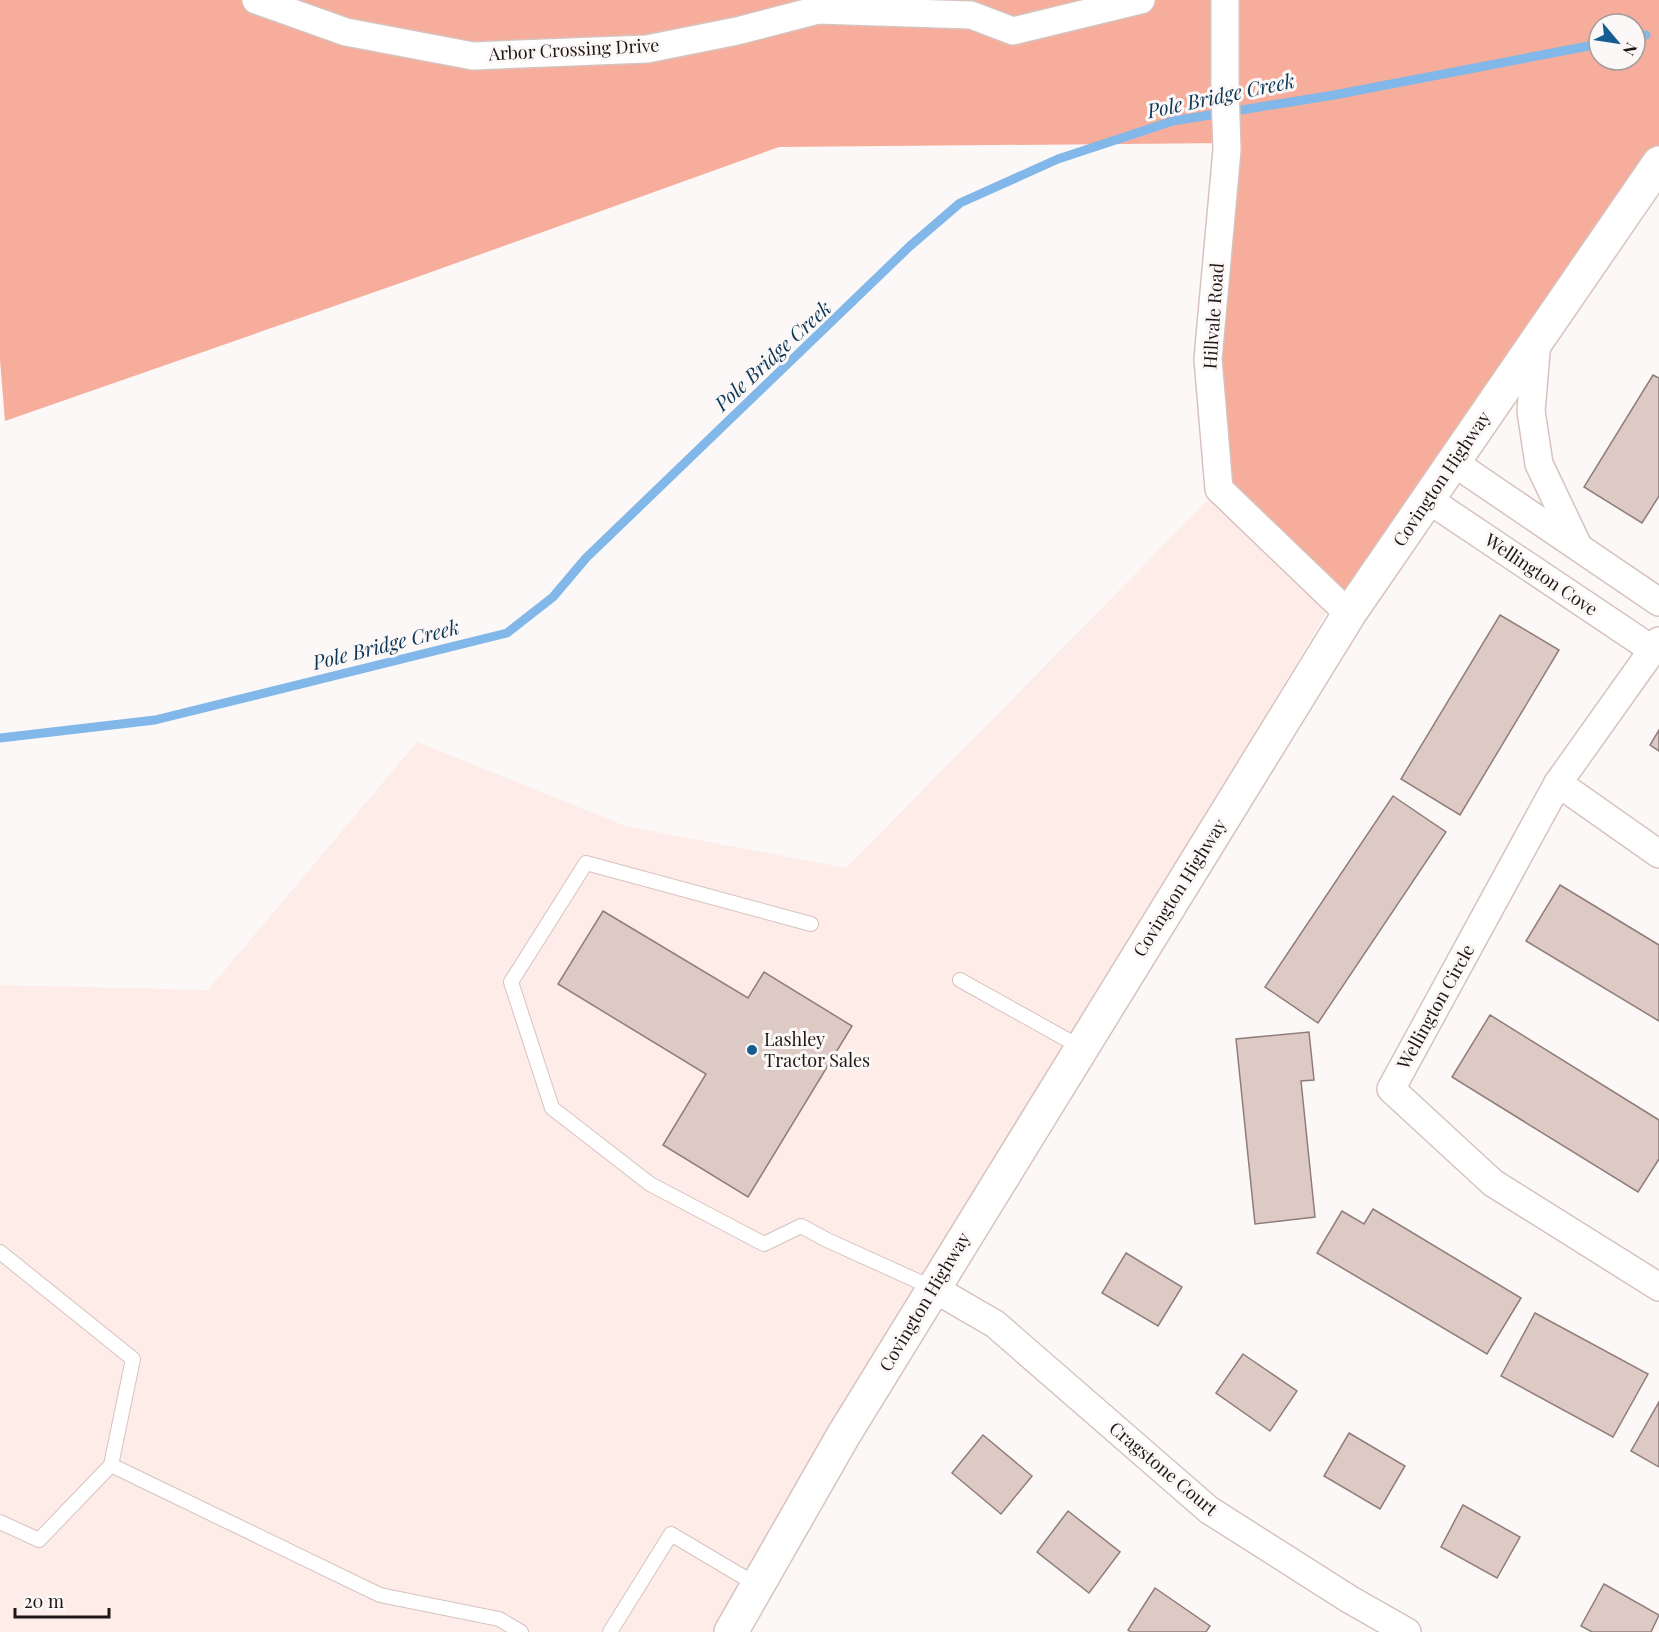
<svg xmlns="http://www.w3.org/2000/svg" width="1659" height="1632" font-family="'Playfair Display',serif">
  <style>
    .built { fill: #feece8 }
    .forest { fill: #f6ad9b; fill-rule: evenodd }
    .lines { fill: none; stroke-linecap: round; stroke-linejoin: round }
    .stream { stroke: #81b8e9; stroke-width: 9 }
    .building { fill: #decac5; stroke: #907d79; stroke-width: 1.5 }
    .lane-casing { stroke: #d7c3be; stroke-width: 16 }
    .street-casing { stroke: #d7c3be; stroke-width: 30 }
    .primary-casing { stroke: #d7c3be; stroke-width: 36 }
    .lane { stroke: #fff; stroke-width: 14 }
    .street { stroke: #fff; stroke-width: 27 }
    .primary { stroke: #fff; stroke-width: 33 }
    .poi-dot { fill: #155d91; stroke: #fcf8f7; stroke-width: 2 }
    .labels { text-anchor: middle; stroke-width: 6; stroke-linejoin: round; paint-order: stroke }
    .street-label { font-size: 18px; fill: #1e1715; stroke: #fcf8f7 }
    .poi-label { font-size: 18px; fill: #1e1715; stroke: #fcf8f7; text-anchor: start }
    .water-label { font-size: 20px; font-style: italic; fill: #0c3656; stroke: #fcf8f7 }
  </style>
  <rect width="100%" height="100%" fill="#fcf8f7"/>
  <!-- built -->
  <path class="built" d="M1219,489L1335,598L804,1501L731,1632H0V985L208,990L417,742L625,826L846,868Z"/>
  <!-- forest -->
  <path class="forest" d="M0,0H1659V167L1554,312L1441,514L1335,598L1219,489L1228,143L779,147L409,280L5,421L0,360ZM1599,24H1635V60H1599Z"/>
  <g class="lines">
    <!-- stream -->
    <g class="stream">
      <path d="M1635,38L1646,35"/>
      <path d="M0,738L155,720L507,633L553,597L586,558L910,246L960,203L1058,159L1173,121L1334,95L1599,44"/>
    </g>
  </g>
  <!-- building -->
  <g class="building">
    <path d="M1653,375L1659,378V496L1642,523L1584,487Z"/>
    <path d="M1500,615L1559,650L1460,815L1401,779Z"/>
    <path d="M1659,730V751L1650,745Z"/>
    <path d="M1393,796L1446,832L1318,1023L1265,987Z"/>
    <path d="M1560,885L1659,945V1021L1526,941Z"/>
    <path d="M603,911L748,998L764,972L852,1026L748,1197L663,1145L706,1074L558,984Z"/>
    <path d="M1490,1015L1659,1120V1159L1638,1192L1452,1077Z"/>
    <path d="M1309,1032L1314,1080L1301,1081L1315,1217L1255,1224L1236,1039Z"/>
    <path d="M1373,1209L1521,1298L1487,1354L1317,1253L1342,1211L1364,1224Z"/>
    <path d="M1126,1253L1182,1287L1158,1326L1102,1293Z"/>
    <path d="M1535,1313L1648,1374L1613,1437L1501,1376Z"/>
    <path d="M1243,1354L1297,1391L1270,1431L1216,1393Z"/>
    <path d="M1659,1402V1467L1631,1451Z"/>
    <path d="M1349,1433L1405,1466L1380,1509L1324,1476Z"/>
    <path d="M983,1435L1032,1476L1001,1514L952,1473Z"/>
    <path d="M1463,1505L1520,1537L1497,1578L1441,1547Z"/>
    <path d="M1068,1511L1120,1552L1089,1593L1037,1552Z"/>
    <path d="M1604,1584L1659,1615L1651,1632H1592L1581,1626Z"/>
    <path d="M1155,1588L1210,1626L1206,1632H1131L1128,1630Z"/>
  </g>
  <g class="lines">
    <defs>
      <g id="lane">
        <path d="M811,924L586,863L511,982L552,1108L650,1184L764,1244L801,1226L827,1240L933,1288"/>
        <path d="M960,980L1082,1048"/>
        <path d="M0,1252L133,1359L111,1465L380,1595L499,1619L521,1632"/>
        <path d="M0,1522L39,1540L111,1465"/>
        <path d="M610,1632L671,1534L757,1585"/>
      </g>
      <g id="street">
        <path d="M256,0L346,32L473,56L647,49L737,31L818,10L971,15L1013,31L1141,0"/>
        <path d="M1225,0V90L1227,150L1208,359L1219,489L1349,614"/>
        <path d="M1537,341L1531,411L1539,464L1578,546"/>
        <path d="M1453,462L1659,602"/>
        <path d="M1429,500L1653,650"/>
        <path d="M1659,641L1558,783L1391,1089L1493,1183L1659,1287"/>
        <path d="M1558,783L1659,854"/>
        <path d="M933,1288L995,1324L1209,1510L1349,1599L1407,1632"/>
      </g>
      <path id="primary" d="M731,1632L843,1436L1349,614L1659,163"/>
    </defs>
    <!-- lane casing -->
    <use href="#lane" class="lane-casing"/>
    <!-- street casing -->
    <use href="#street" class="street-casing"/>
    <!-- primary casing -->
    <use href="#primary" class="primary-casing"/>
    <!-- lane -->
    <use href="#lane" class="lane"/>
    <!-- street -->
    <use href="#street" class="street"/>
    <!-- primary -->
    <use href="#primary" class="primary"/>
  </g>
  <!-- markers -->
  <circle class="poi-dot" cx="752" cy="1050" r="6"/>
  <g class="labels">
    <!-- street labels -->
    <g class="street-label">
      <text transform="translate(574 50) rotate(-3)" y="6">Arbor Crossing Drive</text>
      <text transform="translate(1214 316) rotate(-86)" y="6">Hillvale Road</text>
      <text transform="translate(1442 479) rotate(-56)" y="6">Covington Highway</text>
      <text transform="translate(1541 575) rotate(34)" y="6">Wellington Cove</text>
      <text transform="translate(1180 888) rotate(-58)" y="6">Covington Highway</text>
      <text transform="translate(1436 1007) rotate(-61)" y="6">Wellington Circle</text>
      <text transform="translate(925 1302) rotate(-59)" y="6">Covington Highway</text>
      <text transform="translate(1163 1469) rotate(40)" y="6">Cragstone Court</text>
    </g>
    <!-- poi labels -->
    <g class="poi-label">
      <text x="764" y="1046">Lashley<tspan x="764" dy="21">Tractor Sales</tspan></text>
    </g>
    <!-- water labels -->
    <g class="water-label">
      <text transform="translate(1221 96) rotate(-12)" y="7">Pole Bridge Creek</text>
      <text transform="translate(773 356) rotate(-43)" y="7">Pole Bridge Creek</text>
      <text transform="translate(386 645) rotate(-14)" y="7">Pole Bridge Creek</text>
    </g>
  </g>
  <!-- north arrow -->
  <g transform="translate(1617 42) rotate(119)"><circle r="28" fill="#fcf8f7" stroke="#a39e9d" stroke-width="1.5"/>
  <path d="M0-4.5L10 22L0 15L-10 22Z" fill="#155d91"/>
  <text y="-9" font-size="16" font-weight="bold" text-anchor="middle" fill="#1e1715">N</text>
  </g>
  <!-- scale -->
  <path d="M15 1608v9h94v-9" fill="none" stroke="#1e1715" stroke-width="3"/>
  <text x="24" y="1608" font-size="18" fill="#1e1715" stroke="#fcf8f7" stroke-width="4.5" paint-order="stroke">20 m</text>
</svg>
